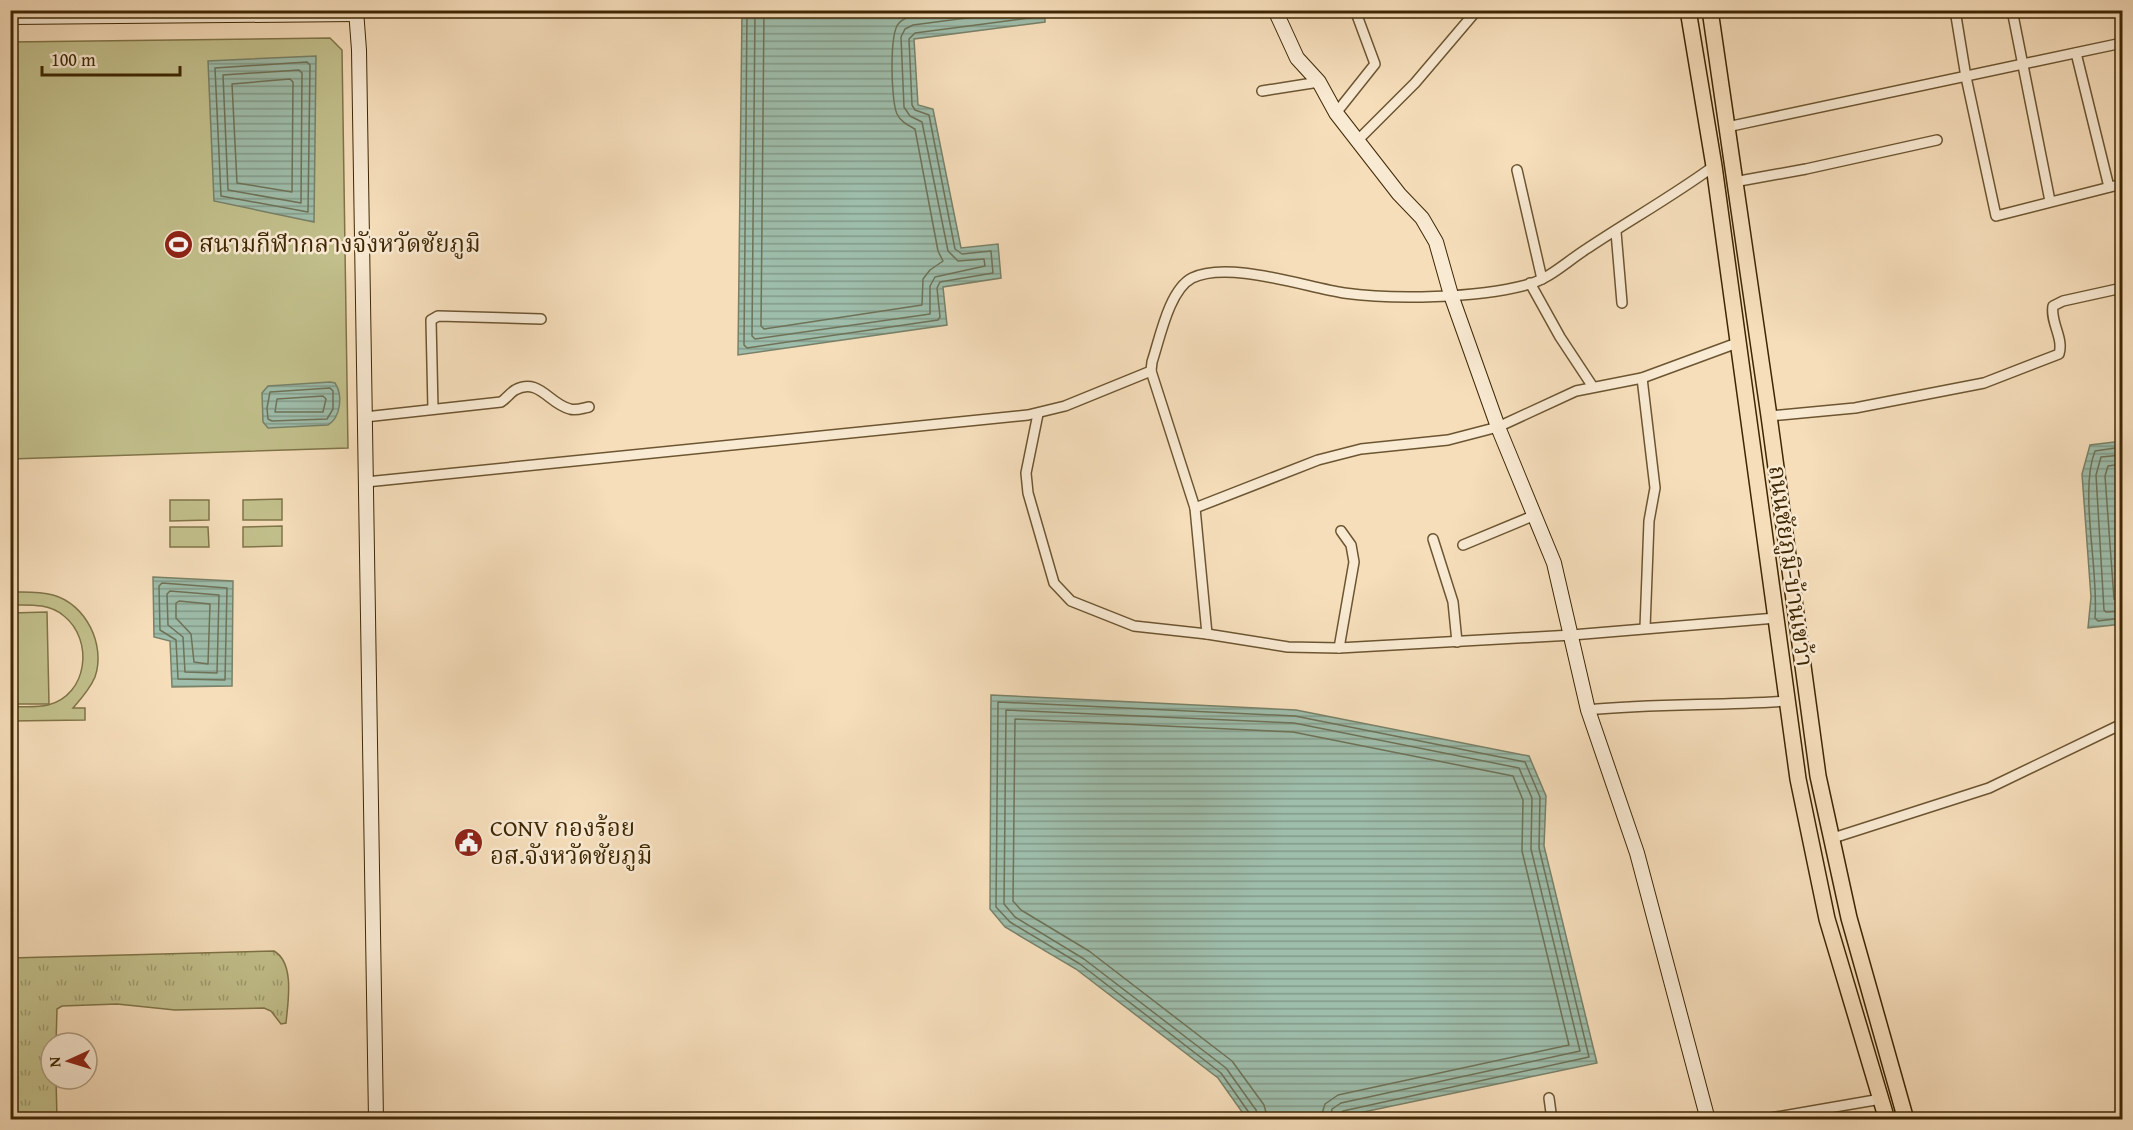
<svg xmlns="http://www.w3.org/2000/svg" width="2133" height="1130" font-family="'Gentium Book Plus','Noto Serif Thai',serif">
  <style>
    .grass { fill: url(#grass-tufts); stroke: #807448; stroke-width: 1.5 }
    .green { fill: #c2c08c; stroke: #807448; stroke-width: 1.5 }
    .water { fill: url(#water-rules); stroke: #788168; stroke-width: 1.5 }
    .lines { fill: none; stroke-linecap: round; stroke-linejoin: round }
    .shore { stroke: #6e7257; stroke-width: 1.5 }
    .street-casing { stroke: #6c5531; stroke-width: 12 }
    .secondary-casing { stroke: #3e2703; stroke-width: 16 }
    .primary-casing { stroke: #3e2703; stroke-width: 18 }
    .street { stroke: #f9ead3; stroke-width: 9 }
    .secondary { stroke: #f9ead3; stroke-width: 14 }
    .primary { stroke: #f6debb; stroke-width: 15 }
    .labels { text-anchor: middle; stroke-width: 5; stroke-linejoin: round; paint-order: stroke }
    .poi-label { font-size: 24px; fill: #3e2703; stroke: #f9ead3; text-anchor: start }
    .street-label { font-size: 24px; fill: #3e2703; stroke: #f9ead3 }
  </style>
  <defs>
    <pattern id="grass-tufts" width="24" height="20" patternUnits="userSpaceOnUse" patternTransform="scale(1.5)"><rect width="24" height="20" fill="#c2c08c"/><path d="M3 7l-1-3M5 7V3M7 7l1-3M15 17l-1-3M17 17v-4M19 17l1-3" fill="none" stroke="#9f9c70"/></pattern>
    <pattern id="water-rules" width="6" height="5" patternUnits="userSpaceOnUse" patternTransform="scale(1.5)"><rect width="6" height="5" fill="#9ebdab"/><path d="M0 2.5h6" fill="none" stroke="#829a89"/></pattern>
  </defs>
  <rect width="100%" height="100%" fill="#f6debb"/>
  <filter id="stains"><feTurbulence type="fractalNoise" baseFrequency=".00333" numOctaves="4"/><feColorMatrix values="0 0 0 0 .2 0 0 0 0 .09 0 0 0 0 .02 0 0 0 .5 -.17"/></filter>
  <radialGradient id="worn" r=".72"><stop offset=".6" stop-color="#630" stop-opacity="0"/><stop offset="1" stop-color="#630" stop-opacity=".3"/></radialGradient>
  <!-- grass -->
  <path class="grass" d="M274,951C295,963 288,1002 286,1023L281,1024L271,1011L264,1008L175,1010L117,1004L62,1006L57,1009L56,1043H51V1079H56L57,1119H11V958Z"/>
  <!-- green -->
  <g class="green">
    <path d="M330,38L342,50L348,448L11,459V42Z"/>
    <path d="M282,499V520H243V500Z"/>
    <path d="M170,500H209V520L170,521Z"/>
    <path d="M282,526V546L243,547V527Z"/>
    <path d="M170,527H208L209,547H170Z"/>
    <path d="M11,592C24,592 39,591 53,595C86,604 106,645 95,677C90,689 81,699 73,708H85V720L11,721V707C22,706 36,708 48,705C88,695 94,640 64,616C49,603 29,605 11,605Z"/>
    <path d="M47,612L49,704H11V613Z"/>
  </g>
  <!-- water -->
  <g class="water">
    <path d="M742,11H1045V22L914,39L918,105L933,109L961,248L998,244L1001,278L943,287L947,325L738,355Z"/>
    <path d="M316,56L314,222L214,201L208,61Z"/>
    <path d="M330,382L335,383C343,395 341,417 328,425L268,428L263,422L262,393L268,386Z"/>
    <path d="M2122,441V624L2088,628L2091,597L2082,474L2090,445Z"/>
    <path d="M153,577L233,581L232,686L172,687L170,641L154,637Z"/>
    <path d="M991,695L1296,710L1529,756L1546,796L1544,846L1597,1063L1330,1119H1247L1218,1078L1076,969L1005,927L990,909Z"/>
  </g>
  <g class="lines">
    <!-- shore -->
    <g class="shore">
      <path d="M747,10L744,345L747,348L938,320L940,317L937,288L940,282L993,273L991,251L962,254L955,249L929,115L915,110L912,105L909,39L915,33L1037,17L1039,10"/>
      <path d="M755,10L752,336L755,339L930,314V286L935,277L985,266L984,259L958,261L948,251L922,122L910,116L904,107L901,37L905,29L913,25L1028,10"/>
      <path d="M764,10L761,326L764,329L922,305L923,279L930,270L943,261L938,251L915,129C908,125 901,122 897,114C891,101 889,33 899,23C911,11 941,13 958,10"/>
      <path d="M307,62L310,65L308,212L221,196L215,68Z"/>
      <path d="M299,70L302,73L301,203L228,190L223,75Z"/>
      <path d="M290,79L293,82L292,192L237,183L232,84Z"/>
      <path d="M330,388L333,391V409L327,419L272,421L268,419L267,408L270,392Z"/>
      <path d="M323,396L326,399L323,412H275L277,399Z"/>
      <path d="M2122,447L2095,451C2079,491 2099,570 2095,618L2098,621L2122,618"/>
      <path d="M2122,455L2101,457L2096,475L2104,610L2106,612L2122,611"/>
      <path d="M2122,464L2108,466L2105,476L2114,599L2122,602"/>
      <path d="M162,583L227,588L225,680L178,679L176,640L160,630L159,586Z"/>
      <path d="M170,591L219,595L217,673L185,672L183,637L168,625L167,594Z"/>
      <path d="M179,601L210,604L208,664L194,662L191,634L176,618V603Z"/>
      <path d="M1251,1120L1250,1114L1221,1073L1080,964L1010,922L996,907L998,702L1295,716L1525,762L1540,797L1539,848L1589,1057L1343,1111L1337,1120"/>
      <path d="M1259,1120L1256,1110L1226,1068L1084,959L1015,917L1004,904L1006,710L1294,723L1519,768L1532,798L1531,849L1580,1051L1341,1103L1332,1109L1330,1120"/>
      <path d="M1268,1120L1264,1105L1232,1061L1089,951L1021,910L1013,901L1015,719L1293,732L1513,776L1523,800L1522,851L1569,1045L1338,1095L1325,1104L1320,1120"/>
    </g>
    <defs>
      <g id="street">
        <path d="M1955,10L1966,77L1996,216L2122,184"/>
        <path d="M2012,10L2050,201"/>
        <path d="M2076,53L2109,187"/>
        <path d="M1262,91L1319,82"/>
        <path d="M1336,113L1375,64L1355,10"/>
        <path d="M1727,127L2122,43"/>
        <path d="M1358,140L1415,83L1477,10"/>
        <path d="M1517,170L1542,279"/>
        <path d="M1734,182L1806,169L1937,140"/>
        <path d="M1616,232L1622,303"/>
        <path d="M1530,283L1560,337L1593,387"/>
        <path d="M1642,378L1655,488L1649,521L1645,628"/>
        <path d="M433,409L431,320L438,316L541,319"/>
        <path d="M1038,414L1026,473L1028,493L1054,583L1071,601L1134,626L1207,634L1288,647L1339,648L1572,635L1776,618"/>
        <path d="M1769,416L1855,408L1984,383L2059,354C2064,338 2050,322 2053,306L2063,301L2122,288"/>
        <path d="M365,417L501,402C506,399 510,393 515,390C539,377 549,404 570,409C576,411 583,408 589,407"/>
        <path d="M366,482L1028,415L1065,406L1151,371"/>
        <path d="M1195,508L1318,460L1361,449L1448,440L1498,427L1576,391L1642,378L1737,343"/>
        <path d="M1433,539L1453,602L1457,642"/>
        <path d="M1463,545L1535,515"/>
        <path d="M1207,634L1195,508L1151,371L1152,362C1160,338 1169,290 1192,278C1228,260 1305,287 1344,293C1395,300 1476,298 1526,285C1550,279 1567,261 1588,248C1630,220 1673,196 1714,166"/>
        <path d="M1339,648L1354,562L1351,545L1341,531"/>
        <path d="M1588,710C1654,703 1720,706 1786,701"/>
        <path d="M1830,839L1989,788L2122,724"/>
        <path d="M1549,1098L1552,1120"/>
        <path d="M1759,1120L1881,1099"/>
      </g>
      <g id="secondary">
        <path d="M356,10L359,50L376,1120"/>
        <path d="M1275,10L1297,58L1319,82L1336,113L1399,194L1422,218L1436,242L1451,295L1498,427L1554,563L1588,710L1637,853L1708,1120"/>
        <path d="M10,17L356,14"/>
      </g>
      <g id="primary">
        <path d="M1688,10L1714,166L1798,779L1827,919L1887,1120"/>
        <path d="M1710,10L1769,416L1818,776L1849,918L1906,1120"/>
      </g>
    </defs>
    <!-- street casing -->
    <use href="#street" class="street-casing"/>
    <!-- secondary casing -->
    <use href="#secondary" class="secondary-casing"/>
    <!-- primary casing -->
    <use href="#primary" class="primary-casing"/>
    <!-- street -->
    <use href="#street" class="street"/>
    <!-- secondary -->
    <use href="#secondary" class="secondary"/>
    <!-- primary -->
    <use href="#primary" class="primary"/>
  </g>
  <!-- icons -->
  <defs>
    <symbol id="stadium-disc" viewBox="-11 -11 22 22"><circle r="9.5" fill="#8f2418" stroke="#f9ead3"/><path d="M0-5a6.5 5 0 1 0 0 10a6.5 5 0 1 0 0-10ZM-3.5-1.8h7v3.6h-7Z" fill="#fff"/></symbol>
    <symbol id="civic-disc" viewBox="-11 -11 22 22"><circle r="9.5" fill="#8f2418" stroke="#f9ead3"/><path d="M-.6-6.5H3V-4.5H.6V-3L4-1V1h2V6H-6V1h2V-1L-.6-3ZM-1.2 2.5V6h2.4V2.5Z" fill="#fff"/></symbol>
  </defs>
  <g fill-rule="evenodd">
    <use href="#stadium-disc" x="162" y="228" width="33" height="33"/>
    <use href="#civic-disc" x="452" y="826" width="33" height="33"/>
  </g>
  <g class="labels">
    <!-- poi labels -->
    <g class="poi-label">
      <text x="199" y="252">สนามกีฬากลางจังหวัดชัยภูมิ</text>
      <text x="490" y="836">CONV กองร้อย<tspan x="490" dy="28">อส.จังหวัดชัยภูมิ</tspan></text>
    </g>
    <!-- street labels -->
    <g class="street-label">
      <text transform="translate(1791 566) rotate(82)" y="8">ถนนชัยภูมิ-บ้านเขว้า</text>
    </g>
  </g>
  <!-- margin -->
  <rect width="2133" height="1130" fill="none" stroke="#f6debb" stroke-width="36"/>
  <rect x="12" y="12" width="2109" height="1106" fill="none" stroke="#3e2703" stroke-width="3"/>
  <rect x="18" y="18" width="2097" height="1094" fill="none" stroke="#3e2703" stroke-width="1.5"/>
  <!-- north arrow -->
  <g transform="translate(69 1061) rotate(266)"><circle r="28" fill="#f9ead3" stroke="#ae9c80" stroke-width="1.5"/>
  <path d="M0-4.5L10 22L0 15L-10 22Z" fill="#8f2418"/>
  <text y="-9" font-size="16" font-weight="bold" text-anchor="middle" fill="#3e2703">N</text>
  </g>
  <!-- scale -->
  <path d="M42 66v9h138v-9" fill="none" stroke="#3e2703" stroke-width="3"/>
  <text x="51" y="66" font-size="18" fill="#3e2703" stroke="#f9ead3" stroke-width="4.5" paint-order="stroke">100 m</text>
  <rect width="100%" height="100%" filter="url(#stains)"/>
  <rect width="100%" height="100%" fill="url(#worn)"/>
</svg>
